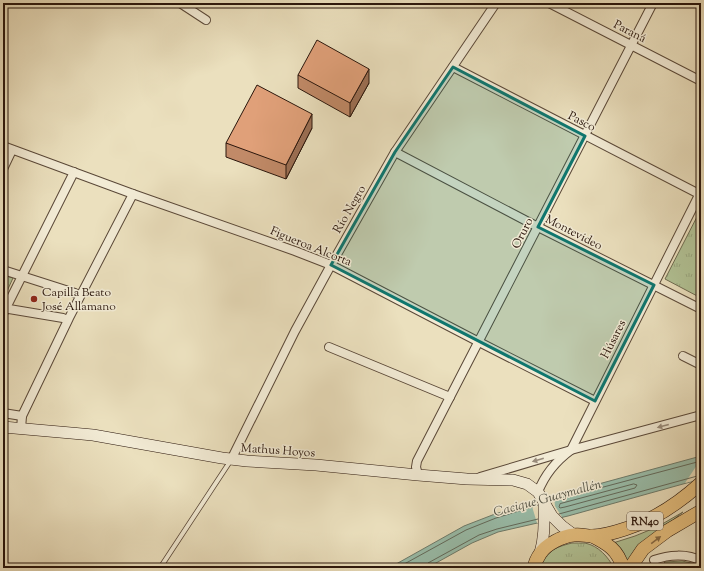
<svg xmlns="http://www.w3.org/2000/svg" width="704" height="571" font-family="'Sorts Mill Goudy',serif">
  <style>
    .grass { fill: #b2c396; stroke: #6e6c51 }
    .park { fill: url(#park-tufts); stroke: #6e6c51 }
    .water { fill: #99beab; stroke: #6d7b6b }
    .pier { fill: #ebe0be }
    .lines { fill: none; stroke-linecap: round; stroke-linejoin: round }
    .shore { stroke: #626a5c; stroke-width: 1 }
    .service-casing { stroke: #5a4838; stroke-width: 5.5 }
    .minor-casing { stroke: #5a4838; stroke-width: 10 }
    .secondary-casing { stroke: #2a160c; stroke-width: 12 }
    .trunk-casing { stroke: #2a160c; stroke-width: 14 }
    .service { stroke: #f2ebd5; stroke-width: 4 }
    .minor { stroke: #f2ebd5; stroke-width: 8 }
    .secondary { stroke: #f2ebd5; stroke-width: 11 }
    .trunk { stroke: #e6c07f; stroke-width: 13 }
    .wall { fill: #c18a68; stroke: #2a160c }
    .shaded-wall { fill: #9d7055; stroke: #2a160c }
    .building { fill: #e0a079; stroke: #2a160c }
    .oneway { fill: #988b7b }
    .oneway2 { fill: #886b46 }
    .marked { fill: #0f766e; fill-opacity: 0.2; stroke: #0f766e; stroke-width: 3; stroke-linejoin: round }
    .poi-dot { fill: #8f2418; stroke: #f2ebd5; stroke-width: 1.5 }
    .labels { text-anchor: middle; stroke-width: 3; stroke-linejoin: round; paint-order: stroke }
    .shield { fill: #f2ebd5; stroke: #665648; stroke-width: 1 }
    .shield-label { font-size: 11px; font-weight: bold; fill: #2a160c }
    .street-label { font-size: 12px; fill: #2a160c; stroke: #f2ebd5 }
    .poi-label { font-size: 12px; fill: #2a160c; stroke: #f2ebd5; text-anchor: start }
    .water-label { font-size: 13px; font-style: italic; fill: #515144; stroke: #f2ebd5 }
  </style>
  <defs>
    <pattern id="park-tufts" width="24" height="20" patternUnits="userSpaceOnUse"><rect width="24" height="20" fill="#b2c396"/><path d="M3 7l-1-3M5 7V3M7 7l1-3M15 17l-1-3M17 17v-4M19 17l1-3" fill="none" stroke="#99a780"/></pattern>
  </defs>
  <rect width="100%" height="100%" fill="#ebe0be"/>
  <filter id="stains"><feTurbulence type="fractalNoise" baseFrequency=".005" numOctaves="4"/><feColorMatrix values="0 0 0 0 .2 0 0 0 0 .09 0 0 0 0 .02 0 0 0 .5 -.17"/></filter>
  <radialGradient id="worn" r=".72"><stop offset=".6" stop-color="#630" stop-opacity="0"/><stop offset="1" stop-color="#630" stop-opacity=".3"/></radialGradient>
  <!-- grass -->
  <g class="grass">
    <path d="M683,512L641,546L627,564L613,543L635,536L657,527Z"/>
    <path d="M682,561L696,564L701,568H659L665,562Z"/>
  </g>
  <!-- park -->
  <g class="park">
    <path d="M701,209V298L665,279Z"/>
    <path d="M3,275L13,278L3,300Z"/>
    <path d="M572,543C576,543 581,543 585,543C599,546 608,557 614,568H539C549,551 552,548 572,543Z"/>
  </g>
  <!-- water -->
  <path class="water" d="M701,456V479L568,516L498,532L472,543L427,568H389L464,526L495,514L562,494Z"/>
  <!-- pier -->
  <g class="pier">
    <path d="M701,459V479L685,483Z"/>
    <path d="M554,497L555,506L562,517L537,523L531,503Z"/>
  </g>
  <g class="lines">
    <!-- shore -->
    <g class="shore">
      <path d="M634,484L637,485L635,488L565,507L560,508L559,507L560,504Z"/>
      <path d="M551,501L701,461"/>
      <path d="M559,514L701,475"/>
      <path d="M397,568L466,530L496,518L538,505"/>
      <path d="M426,568V565L428,563L479,535L497,529L538,519"/>
    </g>
    <defs>
      <path id="service" d="M160,568L231,460"/>
      <g id="minor">
        <path d="M180,3L206,20"/>
        <path d="M549,3L701,81"/>
        <path d="M453,67L701,195"/>
        <path d="M3,146L133,194L295,251L331,265L479,342L595,401"/>
        <path d="M395,152L538,227L701,309"/>
        <path d="M3,169L12,150"/>
        <path d="M3,270L75,293"/>
        <path d="M3,308L63,318"/>
        <path d="M3,314L74,172"/>
        <path d="M329,347L450,397"/>
        <path d="M683,356L701,365"/>
        <path d="M3,413L22,416"/>
        <path d="M21,429L22,416L69,318L133,194"/>
        <path d="M231,460L295,331L331,265L395,152L496,3"/>
        <path d="M418,475L416,467L417,461L653,3"/>
        <path d="M480,477L571,450L701,415"/>
        <path d="M538,492C545,474 556,461 571,450L701,191"/>
        <path d="M654,560C668,555 687,553 701,561"/>
      </g>
      <g id="secondary">
        <path d="M3,427L71,433L93,435L222,458L247,461L316,465L418,475L467,479L513,480L527,484L538,492L552,516L562,526L574,535"/>
        <path d="M540,553C545,536 544,521 544,504"/>
      </g>
      <g id="trunk">
        <path d="M592,536C608,544 618,550 623,568"/>
        <path d="M534,568C535,563 537,558 540,554C546,544 563,536 574,535C580,534 586,536 592,536C602,536 616,532 625,529C654,520 679,503 701,483"/>
        <path d="M630,568L643,549L667,531L701,511"/>
      </g>
    </defs>
    <!-- service casing -->
    <use href="#service" class="service-casing"/>
    <!-- minor casing -->
    <use href="#minor" class="minor-casing"/>
    <!-- secondary casing -->
    <use href="#secondary" class="secondary-casing"/>
    <!-- trunk casing -->
    <use href="#trunk" class="trunk-casing"/>
    <!-- service -->
    <use href="#service" class="service"/>
    <!-- minor -->
    <use href="#minor" class="minor"/>
    <!-- secondary -->
    <use href="#secondary" class="secondary"/>
    <!-- trunk -->
    <use href="#trunk" class="trunk"/>
  </g>
  <!-- wall -->
  <g class="wall">
    <path d="M298,75L369,83L350,117L298,88Z"/>
    <path d="M312,128L286,179L226,157V143Z"/>
  </g>
  <!-- shaded-wall -->
  <g class="shaded-wall">
    <path d="M369,69V83L350,117V103Z"/>
    <path d="M312,114V128L286,179V165Z"/>
  </g>
  <!-- building -->
  <g class="building">
    <path d="M317,40L369,69L350,103L298,75Z"/>
    <path d="M257,85L312,114L286,165L226,143Z"/>
  </g>
  <!-- one-way arrows -->
  <defs><path id="oneway-solid" d="M-6-.8H1V-3.2L6.5 0L1 3.2V.8H-6Z"/></defs>
  <g class="oneway">
    <use href="#oneway-solid" transform="translate(663 426) rotate(165)"/>
    <use href="#oneway-solid" transform="translate(538 460) rotate(164)"/>
  </g>
  <use class="oneway2" href="#oneway-solid" transform="translate(656 540) rotate(-37)"/>
  <!-- marked area -->
  <path class="marked" d="M453,67L585,136L538,227L654,285L595,401L331,265L395,152Z"/>
  <!-- markers -->
  <circle class="poi-dot" cx="34" cy="299" r="4"/>
  <g class="labels">
    <!-- shield labels -->
    <rect class="shield" x="627" y="512" width="36" height="18" rx="3"/>
    <g class="shield-label">
      <text x="645" y="525">RN40</text>
    </g>
    <!-- street labels -->
    <g class="street-label">
      <text transform="translate(630 31) rotate(27)" y="4">Paraná</text>
      <text transform="translate(582 121) rotate(27)" y="4">Pasco</text>
      <text transform="translate(349 209) rotate(-60)" y="4">Río Negro</text>
      <text transform="translate(574 232) rotate(27)" y="4">Montevideo</text>
      <text transform="translate(522 233) rotate(-63)" y="4">Oruro</text>
      <text transform="translate(311 246) rotate(22)" y="4">Figueroa Alcorta</text>
      <text transform="translate(613 339) rotate(-63)" y="4">Húsares</text>
      <text transform="translate(278 450) rotate(4)" y="4">Mathus Hoyos</text>
    </g>
    <!-- poi labels -->
    <g class="poi-label">
      <text x="42" y="296">Capilla Beato<tspan x="42" dy="14">José Allamano</tspan></text>
    </g>
    <!-- water labels -->
    <g class="water-label">
      <text transform="translate(547 497) rotate(-15)" y="5">Cacique Guaymallén</text>
    </g>
  </g>
  <!-- margin -->
  <rect width="704" height="571" fill="none" stroke="#ebe0be" stroke-width="16"/>
  <rect x="4" y="4" width="696" height="563" fill="none" stroke="#2a160c" stroke-width="2"/>
  <rect x="8" y="8" width="688" height="555" fill="none" stroke="#2a160c"/>
  <rect width="100%" height="100%" filter="url(#stains)"/>
  <rect width="100%" height="100%" fill="url(#worn)"/>
</svg>
